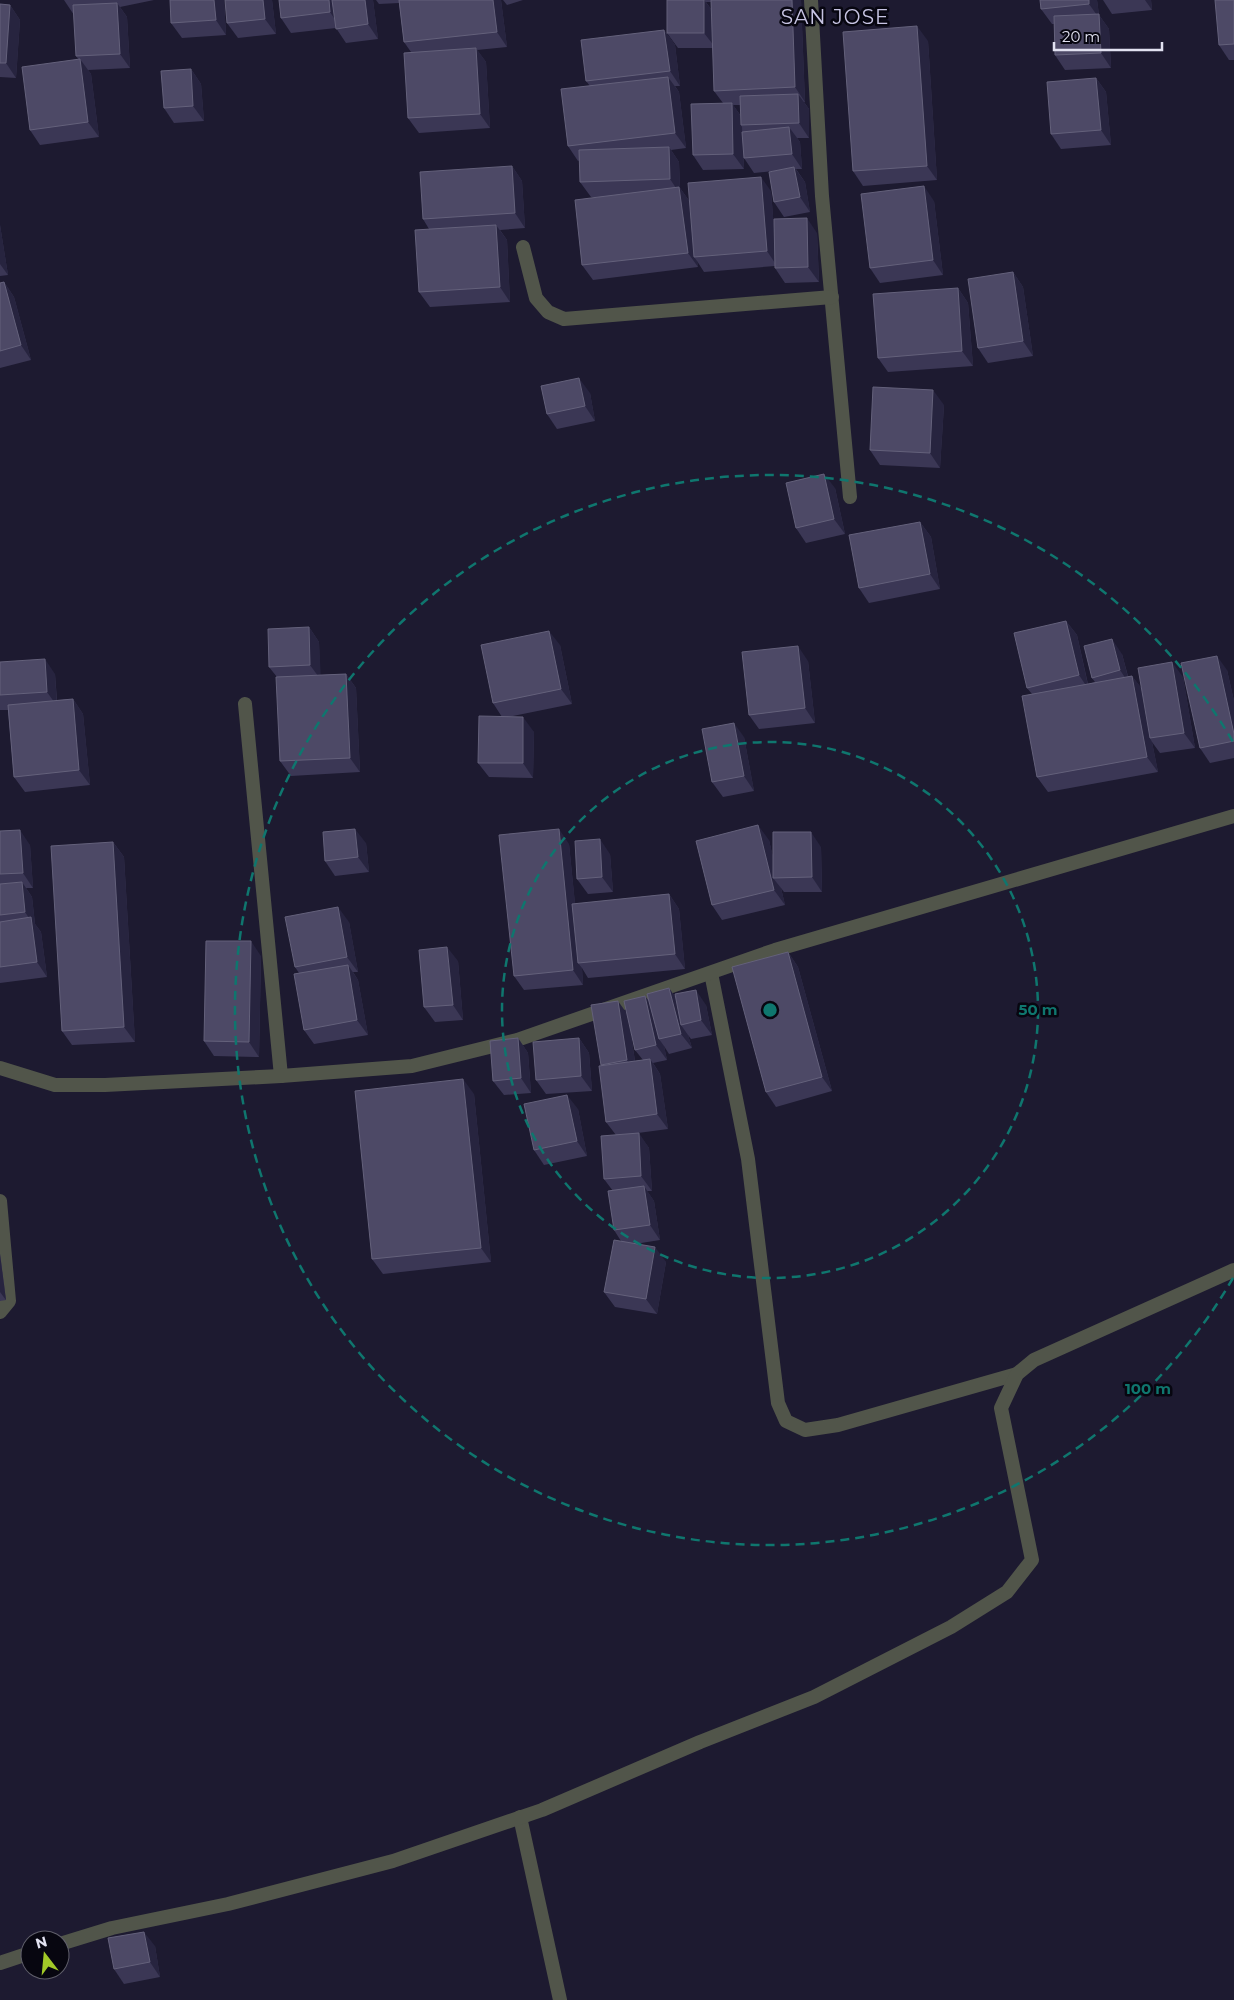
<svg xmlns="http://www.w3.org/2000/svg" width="1234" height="2000" font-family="Montserrat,sans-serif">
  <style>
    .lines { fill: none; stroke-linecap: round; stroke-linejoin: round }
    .minor { stroke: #51554a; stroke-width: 14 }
    .wall { fill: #3b3755; fill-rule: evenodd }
    .shaded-wall { fill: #27243f }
    .building { fill: #4d4966; stroke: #64617b }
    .ring { fill: none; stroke: #0f766e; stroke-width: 2.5; stroke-dasharray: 9 6 }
    .labels { text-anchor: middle; stroke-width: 5; stroke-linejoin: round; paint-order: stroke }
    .quarter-label { font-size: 20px; letter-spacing: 1px; fill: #c7c4e3; stroke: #070610 }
    .centre { fill: #0f766e; stroke: #070610; stroke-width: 2.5 }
    .ring-label { font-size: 15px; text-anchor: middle; font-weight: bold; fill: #0f766e; stroke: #070610; stroke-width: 5; stroke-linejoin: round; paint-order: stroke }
  </style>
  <rect width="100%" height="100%" fill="#1d1a30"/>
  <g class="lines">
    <!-- minor -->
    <g class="minor">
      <path d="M811,0L822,196L850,497"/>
      <path d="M523,247L536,298L548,312L564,319L832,297"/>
      <path d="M245,704L281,1076"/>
      <path d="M711,973L748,1159L778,1403L786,1421L805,1430L838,1425L1017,1374"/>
      <path d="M0,1068L55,1085H105L281,1076L412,1066L517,1040L775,950L1234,816"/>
      <path d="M0,1201L9,1301L0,1312"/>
      <path d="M520,1817L560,2000"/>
      <path d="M60,1944L112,1928L228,1904L393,1861L542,1810L700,1742L814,1697L951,1627L1007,1592L1032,1560L1001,1408L1017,1374L1034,1360L1234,1270"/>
      <path d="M0,1963L30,1953"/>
    </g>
  </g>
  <!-- wall -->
  <g class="wall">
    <path d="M64,0H154L120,7L127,17L130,68L88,70L91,74L99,137L40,145L30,130L79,60L76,56L74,15Z"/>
    <path d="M170,0H224L226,35L182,38L171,23Z"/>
    <path d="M225,0H272L276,34L238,38L227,23Z"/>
    <path d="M279,0H373L378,39L346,43L336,28L291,33L281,18Z"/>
    <path d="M376,0H501L507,47L477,50L486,62L490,128L419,133L408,118L411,52L404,42L399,3L379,4Z"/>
    <path d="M503,0H523L507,5Z"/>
    <path d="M667,0H801L805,102H804L809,109V138H797L800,142L802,169H796L805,182L810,212L784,217L774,202L773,171L754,173L744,158L743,146L744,169L703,170L693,155L723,103L714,91L713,48H678L667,33ZM706,2H711V9ZM733,105H740L741,116Z"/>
    <path d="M1097,0L1099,15L1109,29L1111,68L1065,70L1055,55L1054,24H1052L1041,9Z"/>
    <path d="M1103,0H1151L1152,10L1112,14Z"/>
    <path d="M1234,0V60H1229L1219,45Z"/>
    <path d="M0,4L10,5L20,20L16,78L0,77Z"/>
    <path d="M664,30L675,45L680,86H675L679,92L686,148L671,150L679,162L680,188L690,202L771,191L774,229L817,233L819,282L785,283L775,268V266L704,272L697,261L698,267L593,280L582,265L601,197H591L580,182V160L578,161L568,146L590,86L586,81Z"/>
    <path d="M928,41L937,180L863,186L853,171Z"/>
    <path d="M191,69L201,84L204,121L174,123L164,108Z"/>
    <path d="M1096,78L1106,92L1111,145L1061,149L1051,134Z"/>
    <path d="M512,166L522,181L525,228L500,230L507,240L510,302L430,307L419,292L429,229L423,219Z"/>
    <path d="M934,201L943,275L880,283L870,268Z"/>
    <path d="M0,225L8,275L0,276Z"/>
    <path d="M1013,272L1023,287L1033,356L988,363L978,348Z"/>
    <path d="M4,282L14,297L31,360L0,368V283Z"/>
    <path d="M958,288L968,303L973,366L888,372L878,358Z"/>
    <path d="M590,393L595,421L557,429L547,414Z"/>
    <path d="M944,405L940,468L880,465L870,450Z"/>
    <path d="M835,488L845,534L806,543L796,528Z"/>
    <path d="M920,522L931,537L940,589L869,603L859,588Z"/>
    <path d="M1066,621L1077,635L1088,684L1095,682L1092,678L1122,654L1128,676H1132L1141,688L1183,677L1195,748L1160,753L1152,742L1158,772L1048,792L1037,777L1032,694L1027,688Z"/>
    <path d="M309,627L319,642L320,675L346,674L356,688L360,772L291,776L280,761L277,677L269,667Z"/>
    <path d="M560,645L572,704L508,717L534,732L533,778L489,777L478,763L502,717L493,703Z"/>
    <path d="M808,661L815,723L759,729L749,715Z"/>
    <path d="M0,662L55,674L57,700L73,699L83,714L90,785L25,792L14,777L8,710H0Z"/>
    <path d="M1227,670L1234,701V758L1210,763L1200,748Z"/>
    <path d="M744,737L754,791L723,797L712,782Z"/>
    <path d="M0,831L30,845L33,888H26L32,897L35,924L41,932L47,977L0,983Z"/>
    <path d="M769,840L773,858L821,847L822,892H784L781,888L785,905L722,920L712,905Z"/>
    <path d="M113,842L124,857L135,1042L72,1045L62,1031Z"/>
    <path d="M366,843L369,872L335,876L325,861Z"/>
    <path d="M569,844L575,904L669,894L679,909L685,969L588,978L582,968L583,985L524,990L514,976Z"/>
    <path d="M610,854L613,892L588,894L577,879Z"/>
    <path d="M349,922L358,972H353L358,980L368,1035L314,1044L304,1030L299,973L295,967Z"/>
    <path d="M788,952L798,967L832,1091L776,1107L766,1092Z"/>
    <path d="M261,956L259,1057L214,1056L204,1041Z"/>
    <path d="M458,961L463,1020L435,1022L424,1007Z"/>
    <path d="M669,988L676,998L706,1005L712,1035L691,1039L688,1035L692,1048L669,1054L664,1046L667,1060L653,1063L660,1074L668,1129L638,1133L649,1148L652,1191H647L654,1201L660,1240L635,1244L666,1262L657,1314L615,1307L604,1292L621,1241L614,1230L613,1191L604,1179L616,1135L606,1122L601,1065L627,1014L645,996L648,1000ZM629,1022L635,1050L643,1060L635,1061Z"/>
    <path d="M518,1038L528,1053L531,1093L504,1095L493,1081Z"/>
    <path d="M579,1038L589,1053L592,1091L546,1094L536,1080Z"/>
    <path d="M474,1094L491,1262L383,1274L372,1259Z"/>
    <path d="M578,1109L587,1156L544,1165L534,1150Z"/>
    <path d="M0,1254L6,1300L0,1301Z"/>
    <path d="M155,1946L160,1977L124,1984L114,1969Z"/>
  </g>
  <!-- shaded-wall -->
  <g class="shaded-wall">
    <path d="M214,0H224L226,35L216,20Z"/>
    <path d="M263,0H272L276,34L265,19Z"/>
    <path d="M329,0H337L340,27L330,12Z"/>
    <path d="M365,0H373L378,39L368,24Z"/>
    <path d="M493,0H501L507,47L497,32Z"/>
    <path d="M704,0L715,14V47L704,33Z"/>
    <path d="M792,0H801L805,102L795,87Z"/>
    <path d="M1089,0H1097L1099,15L1109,29L1111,68L1101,53L1099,18L1089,4Z"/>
    <path d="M1145,0H1151L1152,10Z"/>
    <path d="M117,3L127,17L130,68L120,54Z"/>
    <path d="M10,5L20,20L16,78L6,63Z"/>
    <path d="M917,26L928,41L937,180L927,166Z"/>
    <path d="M664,30L675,45L680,86L670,71Z"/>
    <path d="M476,48L486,62L490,128L480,114Z"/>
    <path d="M80,59L91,74L99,137L88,122Z"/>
    <path d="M191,69L201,84L204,121L193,106Z"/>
    <path d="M668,77L679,92L686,148L675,133Z"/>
    <path d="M1096,78L1106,92L1111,145L1101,130Z"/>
    <path d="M798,94L809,109V138L799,123Z"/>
    <path d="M732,103L742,118L741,125L742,127L744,169L733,154Z"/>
    <path d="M789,127L800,142L802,169L792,154Z"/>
    <path d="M669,147L679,162L680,188L690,202L694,257L697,261L698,267L688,253L680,194L670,179Z"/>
    <path d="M512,166L522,181L525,228L515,213Z"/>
    <path d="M794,167L805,182L810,212L800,197Z"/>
    <path d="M761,177L771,191L777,266L767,251Z"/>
    <path d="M924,186L934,201L943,275L933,260Z"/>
    <path d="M807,218L817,233L819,282L808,267Z"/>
    <path d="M0,225L8,275L0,264Z"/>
    <path d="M496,225L507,240L510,302L500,287Z"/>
    <path d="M1013,272L1023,287L1033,356L1023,341Z"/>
    <path d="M4,282L14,297L31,360L21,345Z"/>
    <path d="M958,288L968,303L973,366L962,351Z"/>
    <path d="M579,378L590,393L595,421L585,406Z"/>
    <path d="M933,390L944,405L940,468L930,453Z"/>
    <path d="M824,474L835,488L845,534L834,519Z"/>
    <path d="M920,522L931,537L940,589L930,574Z"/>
    <path d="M1066,621L1077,635L1089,690L1079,675Z"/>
    <path d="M309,627L319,642L321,680L310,665Z"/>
    <path d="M549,631L560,645L572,704L561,689Z"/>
    <path d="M1112,639L1122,654L1130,685L1120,670Z"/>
    <path d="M798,646L808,661L815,723L805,708Z"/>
    <path d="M1217,656L1227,670L1234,701V734Z"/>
    <path d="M45,659L55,674L57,706L47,692Z"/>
    <path d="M1172,662L1183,677L1195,748L1184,733Z"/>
    <path d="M346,674L356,688L360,772L350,758Z"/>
    <path d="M1132,676L1143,690L1150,738L1152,742L1158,772L1147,757Z"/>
    <path d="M73,699L83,714L90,785L79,770Z"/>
    <path d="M523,717L534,732L533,778L523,763Z"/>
    <path d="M734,723L744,737L754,791L744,776Z"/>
    <path d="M758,825L769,840L778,878H773L781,888L785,905L774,890Z"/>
    <path d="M355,829L366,843L369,872L358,857Z"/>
    <path d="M559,829L569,844L581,963H578L582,968L583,985L573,970Z"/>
    <path d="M20,830L30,845L33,888L23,873Z"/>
    <path d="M811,832L821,847L822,892L812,877Z"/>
    <path d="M600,839L610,854L613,892L602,877Z"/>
    <path d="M113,842L124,857L135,1042L124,1027Z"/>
    <path d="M22,882L32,897L35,924L41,932L47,977L37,962L31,921L25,912Z"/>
    <path d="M669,894L679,909L685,969L675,954Z"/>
    <path d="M338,907L349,922L358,972L347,957Z"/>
    <path d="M251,941L261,956L259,1057L249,1042Z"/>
    <path d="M447,947L458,961L463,1020L453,1005Z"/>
    <path d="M788,952L798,967L832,1091L822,1077Z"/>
    <path d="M348,965L358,980L368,1035L357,1020Z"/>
    <path d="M669,988L679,1003L681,1025L688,1035L692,1048L681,1034Z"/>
    <path d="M696,990L706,1005L712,1035L701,1020Z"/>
    <path d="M645,996L656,1011L659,1039L664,1046L667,1060L656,1045Z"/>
    <path d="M618,1001L628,1015L637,1075L627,1060Z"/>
    <path d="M518,1038L528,1053L531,1093L521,1078Z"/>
    <path d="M579,1038L589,1053L592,1091L581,1076Z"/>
    <path d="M650,1059L660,1074L668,1129L657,1114Z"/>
    <path d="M463,1079L474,1094L491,1262L481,1248Z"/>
    <path d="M567,1095L578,1109L587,1156L577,1141Z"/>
    <path d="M639,1133L649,1148L652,1191L641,1176Z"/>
    <path d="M644,1186L654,1201L660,1240L650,1225Z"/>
    <path d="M655,1247L666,1262L657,1314L646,1299Z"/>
    <path d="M0,1254L6,1300L0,1292Z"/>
    <path d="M144,1932L155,1946L160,1977L150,1962Z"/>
  </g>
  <!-- building -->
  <g class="building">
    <path d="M170,0H214L216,20L171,23Z"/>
    <path d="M225,0H263L265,19L227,23Z"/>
    <path d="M279,0H329L330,12L281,18Z"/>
    <path d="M332,0H365L368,24L336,29Z"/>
    <path d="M399,0H493L497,32L404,42Z"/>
    <rect x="667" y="0" width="37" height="33"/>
    <path d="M711,0H792L795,87L714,91Z"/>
    <path d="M1040,0H1089V4L1041,9Z"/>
    <path d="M1215,0H1234V44L1219,45Z"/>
    <path d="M117,3L120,54L76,56L73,5Z"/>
    <path d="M0,4L10,5L6,63H0Z"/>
    <path d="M1099,14L1101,53L1055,55L1054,16Z"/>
    <path d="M917,26L927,166L853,171L843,32Z"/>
    <path d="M664,30L670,71L586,81L581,40Z"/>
    <path d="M476,48L480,114L408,118L404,53Z"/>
    <path d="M80,59L88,122L30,130L22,67Z"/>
    <path d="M191,69L193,106L164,108L161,71Z"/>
    <path d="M668,77L675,133L568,146L561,89Z"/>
    <path d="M1096,78L1101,130L1051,134L1047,82Z"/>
    <path d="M798,94L799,123L741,125L740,96Z"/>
    <path d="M732,103L733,154L693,155L691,104Z"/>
    <path d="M789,127L792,154L744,158L742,132Z"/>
    <path d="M669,147L670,179L580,182L579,150Z"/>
    <path d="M512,166L515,213L423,219L420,172Z"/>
    <path d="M794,167L800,197L774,202L769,172Z"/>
    <path d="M761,177L767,251L694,257L688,183Z"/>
    <path d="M924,186L933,260L870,268L861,194Z"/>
    <path d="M679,187L688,253L582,265L575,200Z"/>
    <path d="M807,218L808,267L775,268L774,219Z"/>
    <path d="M496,225L500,287L419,292L415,230Z"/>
    <path d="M1013,272L1023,341L978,348L968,279Z"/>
    <path d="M4,282L21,345L0,351V283Z"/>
    <path d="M958,288L962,351L878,358L873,294Z"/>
    <path d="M579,378L585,406L547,414L541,386Z"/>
    <path d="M873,387L933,390L930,453L870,450Z"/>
    <path d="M824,474L834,519L796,528L786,483Z"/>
    <path d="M920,522L930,574L859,588L849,535Z"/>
    <path d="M1066,621L1079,675L1027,688L1014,633Z"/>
    <path d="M309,627L310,665L269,667L268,629Z"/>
    <path d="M549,631L561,689L493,703L481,645Z"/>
    <path d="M1112,639L1120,670L1092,678L1084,646Z"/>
    <path d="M798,646L805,708L749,715L742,652Z"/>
    <path d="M1217,656L1234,734V741L1200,748L1181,663Z"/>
    <path d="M45,659L47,692L0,695V662Z"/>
    <path d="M1172,662L1184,733L1150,738L1138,668Z"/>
    <path d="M346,674L350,758L280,761L276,677Z"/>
    <path d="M1132,676L1147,757L1037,777L1022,696Z"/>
    <path d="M73,699L79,770L14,777L8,705Z"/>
    <path d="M479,716L523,717V763H478Z"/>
    <path d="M734,723L744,776L712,782L702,729Z"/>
    <path d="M758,825L774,890L712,905L696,841Z"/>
    <path d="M355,829L358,857L325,861L323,832Z"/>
    <path d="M559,829L573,970L514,976L499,835Z"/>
    <path d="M20,830L23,873L0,874V831Z"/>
    <path d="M773,832H811L812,877L773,878Z"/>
    <path d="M600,839L602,877L577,879L575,841Z"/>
    <path d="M113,842L124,1027L62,1031L51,846Z"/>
    <path d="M22,882L25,912L0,915V884Z"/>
    <path d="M669,894L675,954L578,963L572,904Z"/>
    <path d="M338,907L347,957L295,967L285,917Z"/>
    <path d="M31,917L37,962L0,967V922Z"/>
    <path d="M206,941H251L249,1042L204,1041Z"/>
    <path d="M447,947L453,1005L424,1007L419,950Z"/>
    <path d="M788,952L822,1077L766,1092L732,967Z"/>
    <path d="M348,965L357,1020L304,1030L294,974Z"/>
    <path d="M669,988L681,1034L659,1039L647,994Z"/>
    <path d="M696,990L701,1020L681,1025L675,994Z"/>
    <path d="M645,996L656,1045L635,1050L624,1001Z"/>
    <path d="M618,1001L627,1060L601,1065L591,1005Z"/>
    <path d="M518,1038L521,1078L493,1081L490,1041Z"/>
    <path d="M579,1038L581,1076L536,1080L533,1042Z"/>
    <path d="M650,1059L657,1114L606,1122L599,1066Z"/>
    <path d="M463,1079L481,1248L372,1259L355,1091Z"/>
    <path d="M567,1095L577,1141L534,1150L524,1104Z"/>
    <path d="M639,1133L641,1176L604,1179L601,1136Z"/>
    <path d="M644,1186L650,1225L614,1230L608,1191Z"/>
    <path d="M614,1240L655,1247L646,1299L604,1292Z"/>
    <path d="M144,1932L150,1962L114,1969L108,1938Z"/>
  </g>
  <!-- distance rings -->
  <g class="ring">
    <circle cx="770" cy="1010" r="268"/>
    <path d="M1233 1278A535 535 0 1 1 1233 742"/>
  </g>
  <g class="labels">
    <!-- quarter labels -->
    <g class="quarter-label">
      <text x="835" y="24">SAN JOSE</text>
    </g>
  </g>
  <circle cx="770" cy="1010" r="8" class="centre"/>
  <g class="ring-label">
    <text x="1038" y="1015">50 m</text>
    <text x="1148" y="1394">100 m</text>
  </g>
  <!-- north arrow -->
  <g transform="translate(45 1955) rotate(344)"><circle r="24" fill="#070610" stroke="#5f5e6a"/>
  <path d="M0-4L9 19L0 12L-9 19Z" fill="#a2c928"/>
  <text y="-8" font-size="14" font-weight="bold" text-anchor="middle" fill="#e2e2f1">N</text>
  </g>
  <!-- scale -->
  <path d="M1054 42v8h108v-8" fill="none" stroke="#e2e2f1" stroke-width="2.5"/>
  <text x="1062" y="42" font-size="15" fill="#e2e2f1" stroke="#070610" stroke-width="4" paint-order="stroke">20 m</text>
</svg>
